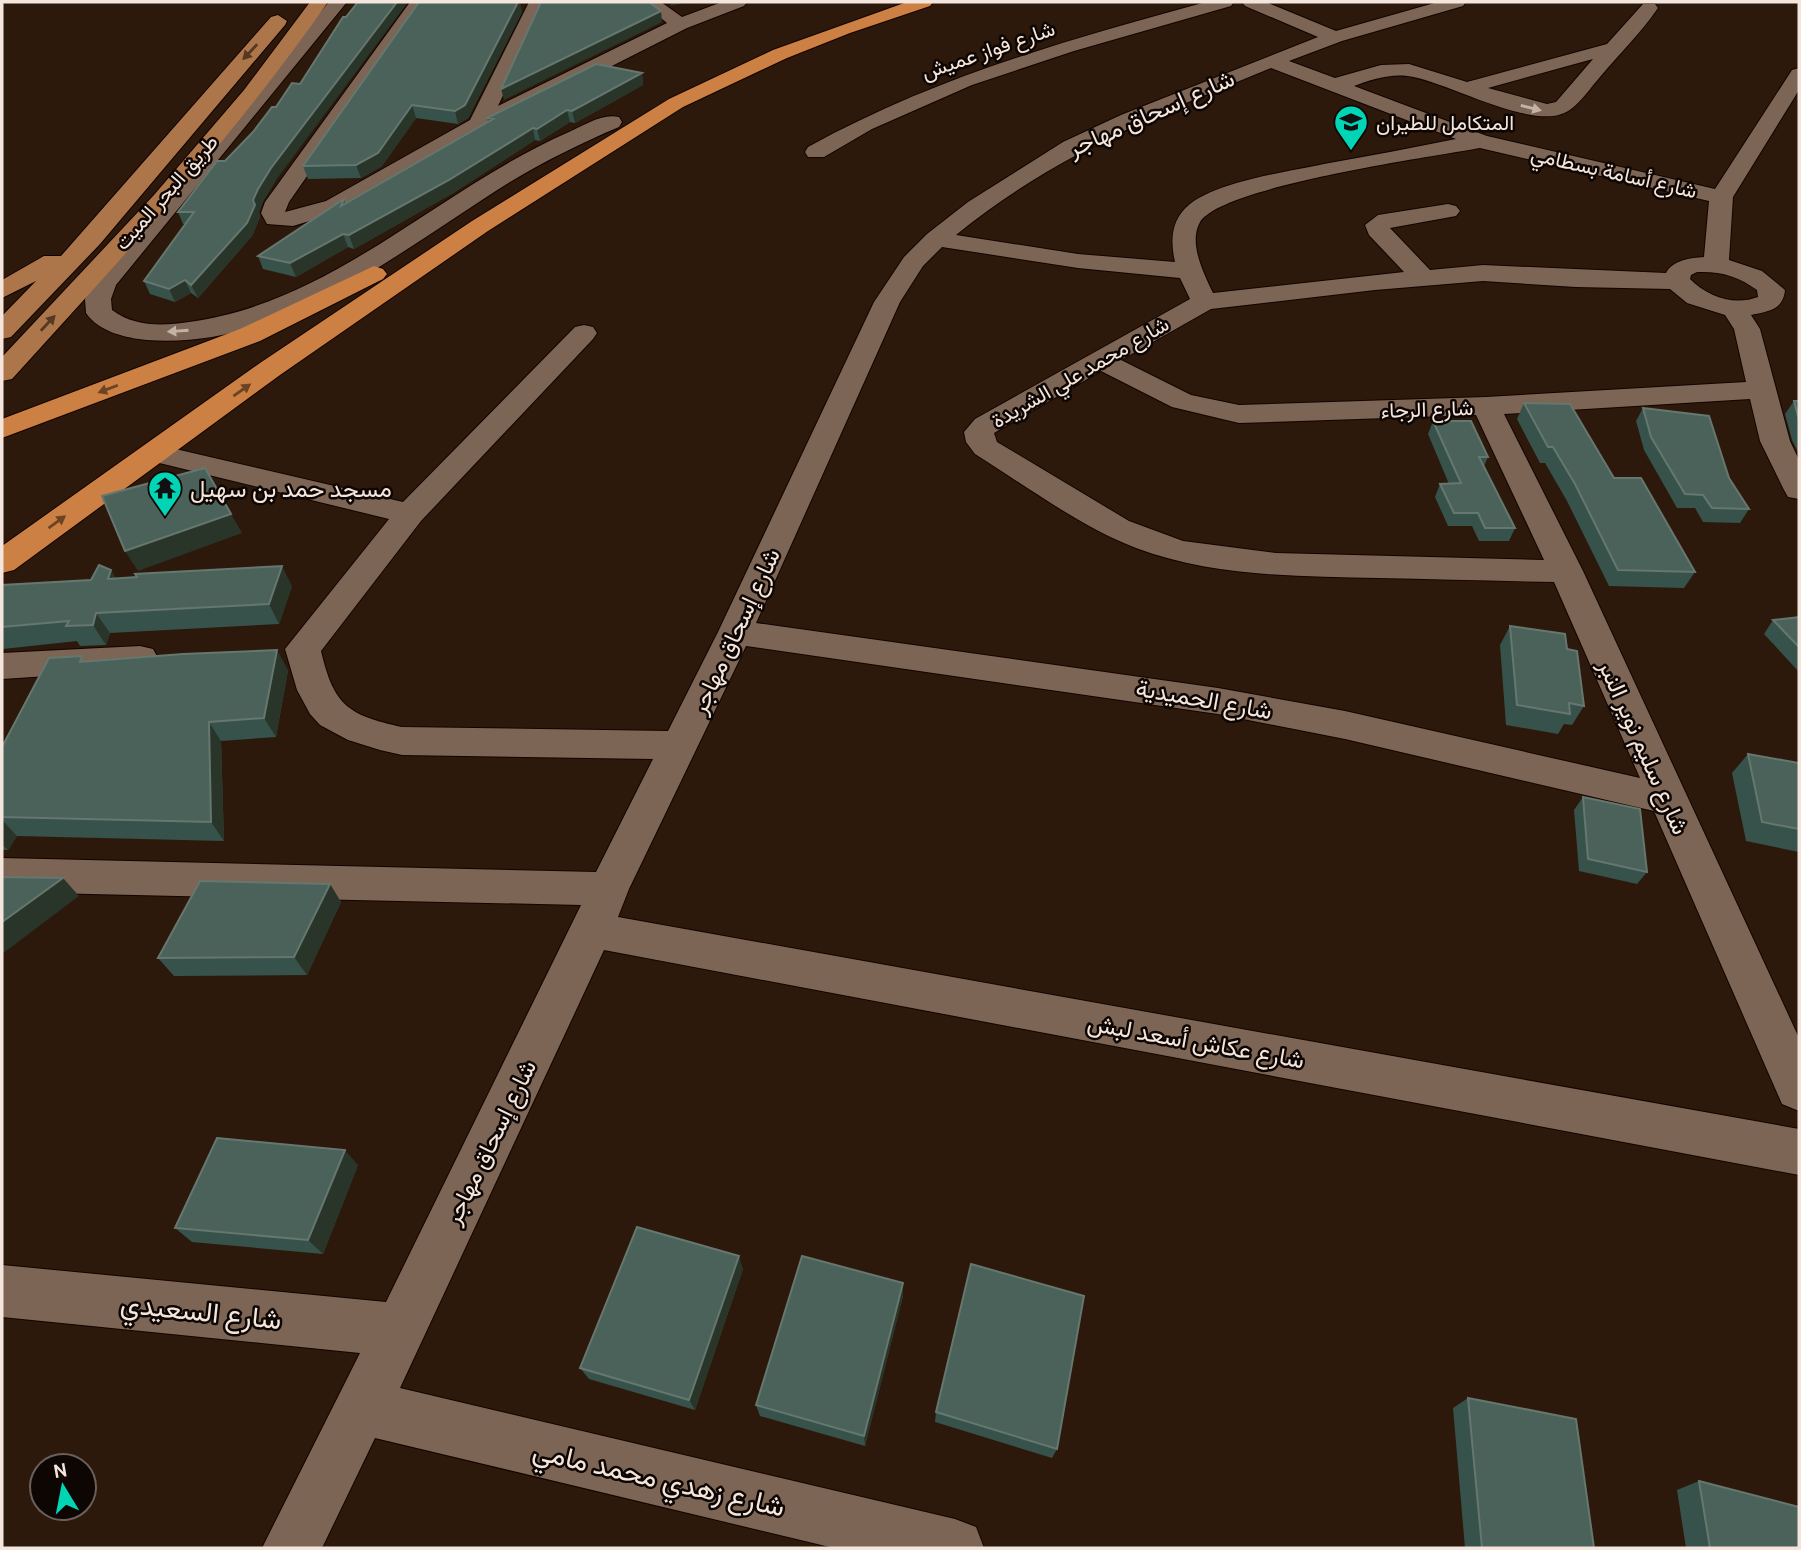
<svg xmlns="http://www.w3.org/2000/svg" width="1801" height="1550" viewBox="0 0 1801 1550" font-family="Cabin,Vazirmatn,sans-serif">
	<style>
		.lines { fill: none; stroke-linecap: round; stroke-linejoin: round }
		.minor-casing { stroke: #130400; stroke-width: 2 }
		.major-casing { stroke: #130400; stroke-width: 2 }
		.highway-casing { stroke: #130400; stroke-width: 2 }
		.minor { fill: #7c6555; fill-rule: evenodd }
		.major { fill: #ad754a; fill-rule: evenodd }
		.highway { fill: #cd8043; fill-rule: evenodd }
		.wall { fill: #36524a }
		.shaded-wall { fill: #2a352a }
		.building { fill: #4b625a; stroke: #65776e; stroke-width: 2 }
		.oneway { fill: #563823 }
		.oneway2 { fill: #c4b2a7 }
		.oneway3 { fill: #6e4323 }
		.labels { text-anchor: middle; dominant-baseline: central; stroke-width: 5; stroke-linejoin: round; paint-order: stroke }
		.far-street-label { font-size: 21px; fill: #f4e6dd; stroke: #0e0603 }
		.far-poi-label { font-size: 21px; fill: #f4e6dd; stroke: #0e0603; text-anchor: start }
		.street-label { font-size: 24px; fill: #f4e6dd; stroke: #0e0603 }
		.poi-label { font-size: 24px; fill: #f4e6dd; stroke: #0e0603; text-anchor: start }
		.near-street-label { font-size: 28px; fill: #f4e6dd; stroke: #0e0603 }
	</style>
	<rect width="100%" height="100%" fill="#2c190b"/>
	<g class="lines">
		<!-- minor casing -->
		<g class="minor-casing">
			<path id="minor" d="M329 2H347L116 285 111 299 112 310C135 327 162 326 189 322 335 302 438 189 569 132 583 126 602 113 619 117L622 122 619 127C581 143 545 161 510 182 404 248 281 351 147 340 126 338 99 332 86 313L85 299 95 278Z
				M410 2H428L289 202 285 212 326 201 470 120 529 2H547L498 106 667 23 641 2H661L682 17 722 2H747L744 6 687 28 487 129 342 211 293 226 267 224 261 213 265 202Z
				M1206 2H1234L1231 6 1074 51 972 85 872 129 824 157H808L805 152 808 147C937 76 1065 41 1206 2Z
				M1242 2H1266L1336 31 1438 2H1466L1463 6 1342 41 1289 61 1335 78 1381 65 1409 64 1467 82 1607 44 1643 4H1655L1658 8C1640 34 1620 53 1600 77 1591 87 1582 101 1571 109 1538 136 1446 80 1407 76 1388 74 1371 80 1354 86L1487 136 1715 189 1792 70 1799 68V90L1733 197 1729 260 1762 271 1785 290C1783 310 1769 311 1751 315L1760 329 1790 441 1799 460V499L1788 497 1784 490 1760 441 1750 399 1504 414 1583 571 1799 1038V1111L1782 1104 1654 811 1345 739 1218 714 746 646 629 889 618 917 1799 1129V1175L604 950 400 1388 955 1519 976 1527 984 1548H834L375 1438 322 1548H262L360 1353 2 1317V1265L386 1302 581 905 2 892V858L596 872 653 759 402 755 380 750 348 740 320 725 310 714 297 690 285 649 389 519 143 459 139 453 143 447 154 444 403 502 575 327 584 325 593 327 597 333 593 339 421 521 321 651C334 706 348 715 402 727L668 731 718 632 874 302 904 257 927 234 968 202 1063 142 1121 115 1318 37 1245 6ZM1593 59 1556 102 1547 104 1488 88ZM1271 68 1456 139C1412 148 1368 156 1324 164 1286 172 1220 181 1190 204 1171 219 1170 240 1175 262L1078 254 956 235C1054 155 1156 115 1271 68ZM1480 148 1709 201 1704 257C1690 258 1673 260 1666 273L1483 265 1430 270 1390 228 1456 216 1460 211 1456 206 1448 204 1378 215 1365 225 1369 235 1404 272 1213 293C1204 274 1188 243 1200 222 1222 186 1431 157 1480 148ZM942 247 1078 268 1180 278 1190 299 975 419 964 432 966 442 975 454C1026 486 1081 527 1136 548 1213 577 1297 576 1378 578 1437 579 1496 581 1554 582L1640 778 1345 711 1218 688 756 623 900 302 923 266ZM1697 272C1720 271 1738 276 1757 290L1758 297C1734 306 1708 297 1690 279L1691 275ZM1483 281 1576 287 1670 289 1687 303 1725 315 1734 329 1746 382 1486 397 1239 405 1191 395 1121 360 1211 309 1375 290ZM1101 371 1172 407 1239 423 1476 415 1544 560 1276 553 1183 541 1129 521 997 442 994 433Z
				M140 646 153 649 158 658 153 667 140 670 2 679V653Z"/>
		</g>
		<!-- major casing -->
		<g class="major-casing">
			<path id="major" d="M310 2H328C234 137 123 257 12 379L2 381V357L154 195 244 90Z
				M278 15 287 21 285 25 100 244 11 337 2 339V316L36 281 2 298V280L44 256H61L271 17Z"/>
		</g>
		<!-- highway casing -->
		<g class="highway-casing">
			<path id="highway" d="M907 2H933L930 6 850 33 787 58 683 107 488 231 280 375 14 570 2 573V546L260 363 472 221 669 99 773 50Z
				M374 266 383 269 387 274 383 279 260 341 2 438V419L240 329Z"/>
		</g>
		<!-- minor -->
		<use href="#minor" class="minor"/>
		<!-- major -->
		<use href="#major" class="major"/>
		<!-- highway -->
		<use href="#highway" class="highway"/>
	</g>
	<!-- wall -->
	<path class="wall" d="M522 12 468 118 458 124 416 118 382 166 361 178 308 179 303 166Z
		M642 73 643 85 575 123 570 122 540 141 535 140 453 193 354 249 348 247 296 277 263 269 258 256 344 199 345 203 488 122 487 118Z
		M276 180 263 201 259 212 260 217 252 236 198 298 191 293 175 302 150 294 144 281 185 224H183L178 212Z
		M1794 401H1799V454L1792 440 1785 414Z
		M1524 403 1614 478 1695 572 1684 588 1609 586 1567 501 1545 463H1540L1517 419Z
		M1643 408 1729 478 1749 509 1740 523 1703 522 1695 508H1677L1644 450 1636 421Z
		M1433 421 1488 457 1484 466 1515 528 1509 541H1479L1472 526H1448L1435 497 1440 484H1449L1428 434Z
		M116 578 292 586 279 624 110 633 106 645 80 646 77 641 3 649 2 650V585Z
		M1799 617V672L1764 634 1773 620Z
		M1510 626 1567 649 1584 706 1572 725 1564 724 1558 734 1506 725 1500 645Z
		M86 661 288 670 276 737 221 741 224 841 17 836 8 850H2V747Z
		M1748 754 1799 763V852L1746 841 1732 773Z
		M1583 797 1647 872 1637 884 1579 871 1574 810Z
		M330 884 341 902 307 975 174 976 158 958Z
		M358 1165 323 1254 192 1242 175 1228Z
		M743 1269 695 1410 589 1379 580 1368Z
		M903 1283V1296L865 1446 760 1416 756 1405Z
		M1468 1398 1594 1548H1465L1453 1408Z
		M936 1412 1057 1449 1052 1458 935 1422Z
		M1699 1481 1799 1548H1686L1677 1490Z"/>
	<!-- shaded-wall -->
	<path class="shaded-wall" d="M397 2H408L276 180 263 201 259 212 260 217 252 236 198 298 191 285 253 200 258 189 271 168Z
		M518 2H520L522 12 468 118 458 124 455 111Z
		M670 2H688L671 6Z
		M661 11 662 22 504 100 501 89Z
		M642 73 643 85 575 123 572 111Z
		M412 105 416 118 382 166 361 178 356 165Z
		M567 110 570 122 540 141 537 129Z
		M533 128 535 140 453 193 354 249 349 235Z
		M343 234 348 247 296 277 290 263Z
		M185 280 191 293 175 302 169 289Z
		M231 514 242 533 138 571 125 551Z
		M282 566 292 586 279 624 269 604Z
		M111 570 123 590 108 579Z
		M96 613 110 633 106 645 93 625Z
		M277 650 288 670 276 737 264 718Z
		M209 722 221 741 224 841 211 822Z
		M2 820 17 836 8 850 2 844Z
		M63 878 79 896 2 954V922Z
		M330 884 341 902 307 975 294 957Z
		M345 1150 358 1165 323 1254 308 1240Z
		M739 1256 743 1269 695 1410 689 1400Z
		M903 1283V1296L865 1446 864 1436Z"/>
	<!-- building -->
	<path class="building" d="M358 2H397L271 168 258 189 253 200 255 205 247 223 191 285 185 280 169 289 144 281 194 212H178L217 161H225L253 132 272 107H276L292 83 300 84 343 17H346Z
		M419 2H518L465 105 455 111 412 105 378 153 356 165 303 166Z
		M541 2H649L661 11 501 89Z
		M596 64 642 73 572 111 567 110 537 129 533 128 449 180 349 235 343 234 290 263 258 256 344 199 341 206 493 119 487 118Z
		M1794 401H1799V420Z
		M1524 403 1570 404 1614 478H1641L1695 572 1618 570 1575 484 1553 447H1548Z
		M1643 408 1709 416 1729 478 1749 509 1712 508 1703 495 1685 494 1651 437Z
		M1433 421H1471L1488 457H1479L1515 528H1485L1478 513H1454L1440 484 1461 483Z
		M205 468 231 514 125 551 102 496Z
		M99 565 111 570 108 579 137 577 135 574 282 566 269 604 96 613 93 625 66 626 69 621 2 627V585L91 580Z
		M1799 617V647L1773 620Z
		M1510 626 1565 634 1567 649 1577 651 1584 706 1569 703 1570 714 1517 705Z
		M277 650 264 718 209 722 211 822 2 817V747L49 658 82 656 80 662 183 654Z
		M1748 754 1799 763V829L1762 822Z
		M1583 797 1640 809 1647 872 1588 859Z
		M2 877 63 878 2 922Z
		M200 881 330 884 294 957 158 958Z
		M217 1138 345 1150 308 1240 175 1228Z
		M637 1227 739 1256 689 1400 580 1368Z
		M802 1256 903 1283 864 1436 756 1405Z
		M971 1264 1084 1296 1057 1449 936 1412Z
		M1468 1398 1576 1419 1594 1548H1482Z
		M1699 1481 1799 1507V1548H1710Z"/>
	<!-- one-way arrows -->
	<defs><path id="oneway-solid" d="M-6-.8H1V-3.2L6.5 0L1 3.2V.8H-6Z" transform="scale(1.75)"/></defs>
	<g class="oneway">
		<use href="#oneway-solid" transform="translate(250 52) rotate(133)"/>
		<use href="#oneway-solid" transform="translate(48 323) rotate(-47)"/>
	</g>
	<g class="oneway2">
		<use href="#oneway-solid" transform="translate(1531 108) rotate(14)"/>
		<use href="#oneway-solid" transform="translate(178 331) rotate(176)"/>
	</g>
	<g class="oneway3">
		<use href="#oneway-solid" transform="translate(108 389) rotate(159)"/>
		<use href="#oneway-solid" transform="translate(242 390) rotate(-35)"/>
		<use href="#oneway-solid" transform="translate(57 522) rotate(-36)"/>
	</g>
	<!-- icons -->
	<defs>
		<g id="university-pin" transform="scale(1.75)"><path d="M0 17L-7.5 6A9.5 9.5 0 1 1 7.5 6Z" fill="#02d5b6" stroke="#0e0603"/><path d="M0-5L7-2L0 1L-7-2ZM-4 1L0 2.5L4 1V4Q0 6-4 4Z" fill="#111"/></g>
		<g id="temple-pin" transform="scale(1.75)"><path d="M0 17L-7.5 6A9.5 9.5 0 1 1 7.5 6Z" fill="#02d5b6" stroke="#0e0603"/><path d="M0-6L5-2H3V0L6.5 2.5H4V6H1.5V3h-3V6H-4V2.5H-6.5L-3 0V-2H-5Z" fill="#111"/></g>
	</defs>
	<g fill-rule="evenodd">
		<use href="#university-pin" x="1351" y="122"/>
		<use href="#temple-pin" x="165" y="488"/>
	</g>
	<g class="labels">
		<!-- far-street labels -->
		<g class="far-street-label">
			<text transform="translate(988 50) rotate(-19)">شارع فواز عميش</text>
			<text transform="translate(1614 172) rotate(13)">شارع أسامة بسطامي</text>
			<text transform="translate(166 192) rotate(-49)">طريق البحر الميت</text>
			<text transform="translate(1080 372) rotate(-30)">شارع محمد علي الشريدة</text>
			<text transform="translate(1427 409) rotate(-2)">شارع الرجاء</text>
		</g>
		<!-- far-poi labels -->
		<g class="far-poi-label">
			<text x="1376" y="122">المتكامل للطيران</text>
		</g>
		<!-- street labels -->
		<g class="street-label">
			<text transform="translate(1151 113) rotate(-24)">شارع إسحاق مهاجر</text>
			<text transform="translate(735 631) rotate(-65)">شارع إسحاق مهاجر</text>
			<text transform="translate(1204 699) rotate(10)">شارع الحميدية</text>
			<text transform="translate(1644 747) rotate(66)">شارع سليم نوير النبر</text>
			<text transform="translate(1196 1041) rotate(10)">شارع عكاش أسعد لبش</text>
			<text transform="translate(490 1142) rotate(-64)">شارع إسحاق مهاجر</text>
		</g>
		<!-- poi labels -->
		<g class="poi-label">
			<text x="190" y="488">مسجد حمد بن سهيل</text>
		</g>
		<!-- near-street labels -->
		<g class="near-street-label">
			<text transform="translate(201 1311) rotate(6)">شارع السعيدي</text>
			<text transform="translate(659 1478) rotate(13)">شارع زهدي محمد مامي</text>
		</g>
	</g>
	<!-- border -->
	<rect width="1801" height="1550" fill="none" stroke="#f4e6dd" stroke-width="7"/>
	<!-- north arrow -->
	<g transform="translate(63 1487) rotate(350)"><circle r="33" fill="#0e0603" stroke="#6a605a" stroke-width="2"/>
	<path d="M0-5L12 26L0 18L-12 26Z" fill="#02d5b6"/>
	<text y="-10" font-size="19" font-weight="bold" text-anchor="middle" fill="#f4e6dd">N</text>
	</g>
</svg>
